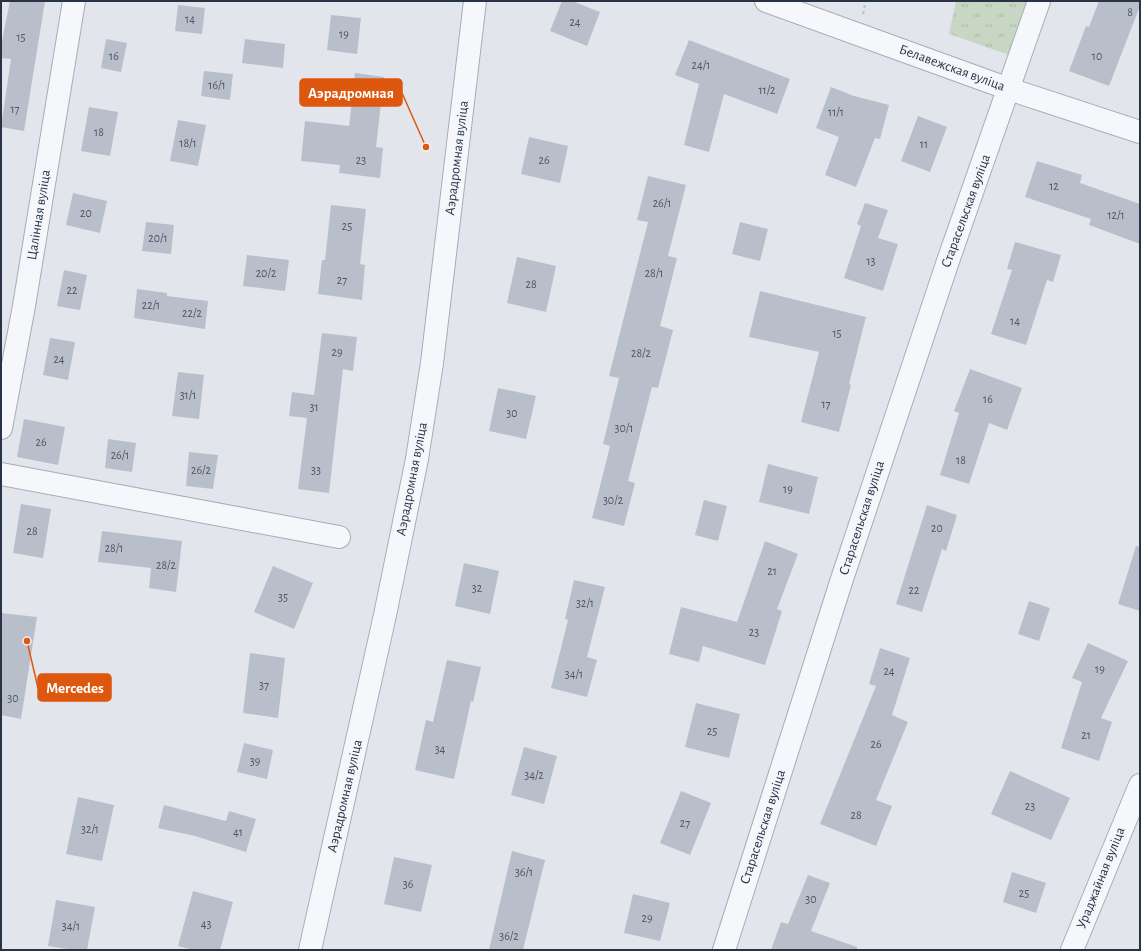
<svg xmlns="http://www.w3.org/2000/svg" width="1141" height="951" viewBox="0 0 1141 951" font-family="'Alegreya Sans',sans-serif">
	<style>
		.grass { fill: url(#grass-tufts) }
		.building { fill: #b9bfca }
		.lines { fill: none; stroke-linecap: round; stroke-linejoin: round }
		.minor-casing { stroke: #a6adb7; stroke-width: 24 }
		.path { stroke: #c0c4cb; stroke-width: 2.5; stroke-dasharray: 3 3; stroke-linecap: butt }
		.minor { stroke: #f6f7fa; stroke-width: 22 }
		.labels { text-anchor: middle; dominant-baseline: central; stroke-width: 3; stroke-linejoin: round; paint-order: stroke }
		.number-label { font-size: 12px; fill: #4c5667 }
		.street-label { font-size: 14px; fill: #283346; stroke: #f2f5f9 }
		.leader { fill: none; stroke: #de570f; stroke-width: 1.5 }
		.callout-dot { fill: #de570f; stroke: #f2f5f9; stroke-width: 1.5 }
		.callout { fill: #de570f; stroke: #de570f; stroke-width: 1.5 }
		.callout-label { font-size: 15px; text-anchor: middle; font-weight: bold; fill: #fff }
	</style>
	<defs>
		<pattern id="grass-tufts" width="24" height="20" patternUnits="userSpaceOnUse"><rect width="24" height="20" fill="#c8d7c3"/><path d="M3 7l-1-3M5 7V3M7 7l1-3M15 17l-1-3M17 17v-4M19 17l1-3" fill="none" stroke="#acb9a9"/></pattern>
	</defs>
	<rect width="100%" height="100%" fill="#e2e6ec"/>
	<!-- grass -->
	<path class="grass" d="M956 1H1029L1009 55 949 34Z"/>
	<!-- building -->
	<path class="building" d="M10 1H45L24 131 1 127 11 59 1 58V46Z
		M562 1H572L600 12 587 46 550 31Z
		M1099 1H1140V6L1109 86 1069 71 1086 26 1089 27Z
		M178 5 205 8 202 34 175 31Z
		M331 15 361 18 357 54 327 50Z
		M106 39 127 43 121 72 101 68Z
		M245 39 285 44 283 68 242 63Z
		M689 40 790 79 777 114 724 94 709 152 684 145 699 84 675 75Z
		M204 71 233 74 230 100 201 96Z
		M355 73 384 77 376 147 383 148 380 178 339 173 340 165 301 161 305 121 349 126Z
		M831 87 854 96 889 105 880 139 875 138 856 187 825 175 839 137 816 128Z
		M89 107 118 112 110 156 81 151Z
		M918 116 947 127 930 172 901 161Z
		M178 120 206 125 198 166 170 161Z
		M529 137 568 146 560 183 521 174Z
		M1037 161 1082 175 1080 183 1140 204V244L1089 225 1091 219 1025 197Z
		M648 176 686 185 668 256 677 258 660 326 673 330 658 388 652 387 628 481 635 483 624 526 592 518 610 446 603 444 619 378 609 376 648 222 637 220Z
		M73 193 107 201 100 233 66 225Z
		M865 203 888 210 878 238 898 244 883 291 844 278 861 226 857 224Z
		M331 205 366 209 360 264 365 265 362 300 318 294 322 260H325Z
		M146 222 174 225 171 254 142 251Z
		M740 222 768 229 760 261 732 254Z
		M1015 242 1061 255 1053 282 1047 280 1026 345 991 334 1012 270 1007 269Z
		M247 255 289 260 285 291 243 286Z
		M517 257 556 266 546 312 507 303Z
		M64 270 87 275 80 310 57 306Z
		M137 289 167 293V296L208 301 205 329 134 318Z
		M760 291 866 317 849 384 851 385 839 432 801 422 819 352 749 337Z
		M322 333 357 337 353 371 343 369 329 493 298 489 307 418 289 416 292 392 314 395Z
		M50 338 75 342 68 380 43 375Z
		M970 369 1022 388 1007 430 989 423 969 484 940 475 959 413 954 411Z
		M178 372 204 375 199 419 172 416Z
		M498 388 536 396 526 439 489 431Z
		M24 419 65 427 58 465 17 457Z
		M108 439 136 443 132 472 105 468Z
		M189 452 218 455 213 489 186 486Z
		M768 464 818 477 809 514 759 502Z
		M704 500 727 506 718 541 695 535Z
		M21 504 51 509 43 558 13 553Z
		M927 505 957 515 946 551 942 549 922 612 896 604Z
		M102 531 182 541 176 592 149 588 151 568 98 562Z
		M765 541 798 554 777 609 782 611 765 665 703 646 699 662 669 654 681 607 737 622Z
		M1136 546 1140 547V611L1118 604Z
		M464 563 499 571 490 614 455 606Z
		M273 566 313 583 294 629 254 612Z
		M574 580 605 587 587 657 597 660 587 697 551 688 568 620 565 619Z
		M1029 601 1050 608 1039 641 1018 634Z
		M1 613 37 617 21 719 1 715Z
		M1088 643 1128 661 1101 718 1112 722 1099 761 1061 748 1082 682 1072 678Z
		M880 648 910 658 892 715 908 722 876 800 892 806 876 846 820 824 876 686 869 684Z
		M250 653 285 658 278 718 243 713Z
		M447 660 481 667 473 702 471 701 454 779 415 770 426 720 433 722Z
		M696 703 740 714 729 758 685 747Z
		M244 743 273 750 267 779 237 772Z
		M524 747 557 756 544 804 511 795Z
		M1010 771 1070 798 1051 840 991 814Z
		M681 791 711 803 690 855 660 843Z
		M78 797 114 805 102 861 66 854Z
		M164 805 226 821 229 811 256 819 246 852 195 836 158 828Z
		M512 851 545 860 523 950H489Z
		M394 857 432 865 421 912 384 904Z
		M1012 872 1046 883 1036 913 1003 902Z
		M808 875 830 883 811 931 857 947V950H771L781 922 788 924Z
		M193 891 233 902 220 950H194L178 946Z
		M633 894 670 903 660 941 624 933Z
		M56 900 95 907 87 950H74L48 946Z"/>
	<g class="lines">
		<!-- minor casing -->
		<g class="minor-casing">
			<path id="minor" d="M766 1 1009 89 1140 132
				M1 428 24 306 74 1
				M1 474 339 537
				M310 950 385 615 417 459 432 363 475 1
				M724 950 841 582 948 261 1039 1
				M1072 950 1140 785"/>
		</g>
		<!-- path -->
		<path class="path" d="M863 14 866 1"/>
		<!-- minor -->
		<use href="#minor" class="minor"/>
	</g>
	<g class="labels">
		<!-- number labels -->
		<g class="number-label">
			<text x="1130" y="12">8</text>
			<text x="190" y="19">14</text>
			<text x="575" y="22">24</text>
			<text x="344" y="34">19</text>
			<text x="21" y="37">15</text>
			<text x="114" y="56">16</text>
			<text x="1097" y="56">10</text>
			<text x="701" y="65">24/1</text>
			<text x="217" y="85">16/1</text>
			<text x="767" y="90">11/2</text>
			<text x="15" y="109">17</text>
			<text x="836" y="112">11/1</text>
			<text x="99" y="132">18</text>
			<text x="188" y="143">18/1</text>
			<text x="924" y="144">11</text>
			<text x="361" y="160">23</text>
			<text x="544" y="160">26</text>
			<text x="1054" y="186">12</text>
			<text x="662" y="203">26/1</text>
			<text x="86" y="213">20</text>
			<text x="1116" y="215">12/1</text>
			<text x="347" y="226">25</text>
			<text x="158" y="238">20/1</text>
			<text x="871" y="261">13</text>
			<text x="266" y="273">20/2</text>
			<text x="654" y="273">28/1</text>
			<text x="342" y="280">27</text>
			<text x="531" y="284">28</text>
			<text x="72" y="290">22</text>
			<text x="151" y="305">22/1</text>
			<text x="192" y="313">22/2</text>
			<text x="1015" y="321">14</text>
			<text x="837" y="333">15</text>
			<text x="337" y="352">29</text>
			<text x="641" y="353">28/2</text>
			<text x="59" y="359">24</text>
			<text x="188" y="395">31/1</text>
			<text x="988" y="399">16</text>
			<text x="826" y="404">17</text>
			<text x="314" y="407">31</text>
			<text x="512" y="413">30</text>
			<text x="624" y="428">30/1</text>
			<text x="41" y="442">26</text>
			<text x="120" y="455">26/1</text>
			<text x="961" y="460">18</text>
			<text x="201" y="470">26/2</text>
			<text x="316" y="470">33</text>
			<text x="788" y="489">19</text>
			<text x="613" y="500">30/2</text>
			<text x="937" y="528">20</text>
			<text x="32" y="531">28</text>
			<text x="114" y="548">28/1</text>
			<text x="166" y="565">28/2</text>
			<text x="772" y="571">21</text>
			<text x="477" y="588">32</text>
			<text x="914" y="590">22</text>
			<text x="283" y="597">35</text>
			<text x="585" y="603">32/1</text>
			<text x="754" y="632">23</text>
			<text x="1100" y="669">19</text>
			<text x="889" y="671">24</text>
			<text x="574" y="674">34/1</text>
			<text x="264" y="685">37</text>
			<text x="13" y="698">30</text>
			<text x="712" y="731">25</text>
			<text x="1086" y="735">21</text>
			<text x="876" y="744">26</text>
			<text x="440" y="749">34</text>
			<text x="255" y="761">39</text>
			<text x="534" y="775">34/2</text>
			<text x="1030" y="806">23</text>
			<text x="856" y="815">28</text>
			<text x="685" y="823">27</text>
			<text x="90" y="829">32/1</text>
			<text x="238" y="832">41</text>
			<text x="524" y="872">36/1</text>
			<text x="408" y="884">36</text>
			<text x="1024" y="893">25</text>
			<text x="811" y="899">30</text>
			<text x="647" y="918">29</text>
			<text x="206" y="924">43</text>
			<text x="71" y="926">34/1</text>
			<text x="509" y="936">36/2</text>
		</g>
		<!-- street labels -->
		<g class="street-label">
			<text transform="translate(952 68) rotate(20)">Белавежская вуліца</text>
			<text transform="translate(457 158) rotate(-83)">Аэрадромная вуліца</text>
			<text transform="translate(966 211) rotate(-70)">Старасельская вуліца</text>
			<text transform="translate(39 215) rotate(-81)">Цалінная вуліца</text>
			<text transform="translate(412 479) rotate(-79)">Аэрадромная вуліца</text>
			<text transform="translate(862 518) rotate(-72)">Старасельская вуліца</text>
			<text transform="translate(345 796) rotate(-77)">Аэрадромная вуліца</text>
			<text transform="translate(763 827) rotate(-72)">Старасельская вуліца</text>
			<text transform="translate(1101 878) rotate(-68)">Ураджайная вуліца</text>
		</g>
	</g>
	<!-- callouts -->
	<path class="leader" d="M426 147L402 93M27 641L38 688"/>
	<g class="callout-dot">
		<circle cx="426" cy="147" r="4"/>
		<circle cx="27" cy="641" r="4"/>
	</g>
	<g class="callout">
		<rect x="300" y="79" width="102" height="27" rx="4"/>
		<rect x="38" y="674" width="73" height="27" rx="4"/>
	</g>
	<g class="callout-label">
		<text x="351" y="98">Аэрадромная</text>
		<text x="75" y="693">Mercedes</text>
	</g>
	<!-- border -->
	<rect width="1141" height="951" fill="none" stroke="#283346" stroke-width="4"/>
</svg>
